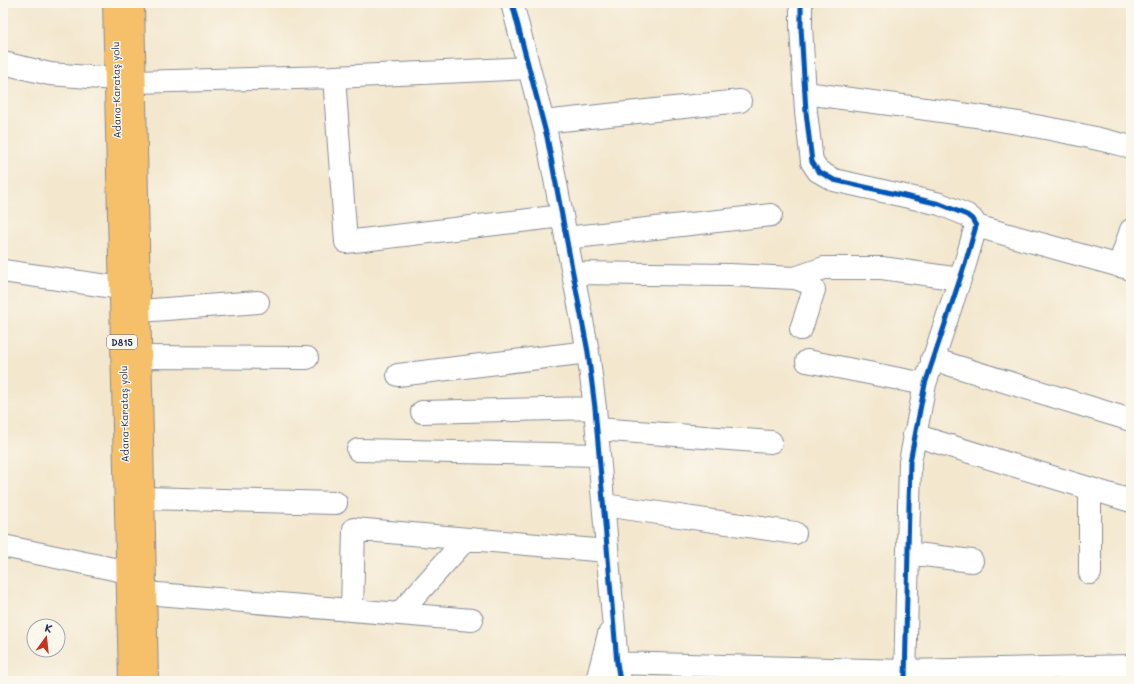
<svg xmlns="http://www.w3.org/2000/svg" width="1134" height="684" viewBox="0 0 1134 684" font-family="Mali,sans-serif">
	<style>
		.lines { fill: none; stroke-linecap: round; stroke-linejoin: round }
		.street-casing { stroke: #878b96; stroke-width: 24 }
		.primary-casing { stroke: #878b96; stroke-width: 24 }
		.street { stroke: #fff; stroke-width: 22 }
		.primary { stroke: #f6c06b; stroke-width: 22 }
		.cycleway-casing { stroke: #fbf7ec; stroke-width: 8 }
		.cycleway { stroke: #0057b8; stroke-width: 5 }
		.labels { text-anchor: middle; dominant-baseline: central; stroke-width: 3; stroke-linejoin: round; paint-order: stroke }
		.shield { fill: #fbf7ec; stroke: #5e6b89; stroke-width: 1 }
		.shield-label { font-size: 9px; font-weight: bold; fill: #1b2f5e }
		.street-label { font-size: 10px; fill: #1b2f5e; stroke: #fbf7ec }
	</style>
	<rect width="100%" height="100%" fill="#fbf7ec"/>
	<filter id="ink" filterUnits="userSpaceOnUse"><feTurbulence type="fractalNoise" baseFrequency=".025" numOctaves="2"/><feDisplacementMap in="SourceGraphic" scale="8" xChannelSelector="R" yChannelSelector="G"/><feConvolveMatrix kernelMatrix="1 2 1 2 8 2 1 2 1" color-interpolation-filters="sRGB"/></filter>
	<filter id="wash" filterUnits="userSpaceOnUse"><feTurbulence type="fractalNoise" baseFrequency=".012" numOctaves="4" result="noise"/><feDisplacementMap in="SourceGraphic" scale="16" xChannelSelector="R" yChannelSelector="G"/><feGaussianBlur stdDeviation="0.9" result="paint"/><feColorMatrix in="noise" values="0 0 0 0 0 0 0 0 0 0 0 0 0 0 0 0 0 1.4 0 .05"/><feComposite in="paint" operator="in"/></filter>
	<g filter="url(#wash)">
		<rect width="100%" height="100%" fill="#f3e7ce"/>
	</g>
	<g filter="url(#ink)">
		<g class="lines">
			<!-- street casing -->
			<g class="street-casing">
				<path id="street" d="M512 3 547 137 588 352 595 408 617 663 620 681
					M801 3V27L806 112 812 162 818 171 834 180 940 204 967 215 972 219 976 226 965 264 925 384 910 462 905 681
					M3 63 50 74 115 79
					M334 77 346 242 562 216
					M134 82 334 77 529 68
					M805 93C914 108 1025 119 1131 147
					M543 122 740 101
					M976 226 1131 269
					M566 238 771 215
					M1119 266 1131 230
					M3 271 121 288
					M573 273 729 275 795 278 809 283 814 290 801 329
					M795 278 824 268H882L960 279
					M140 311 258 302
					M140 357 307 358
					M932 359 1131 420
					M807 361 925 384
					M398 375 588 352
					M422 412 595 408
					M597 429 771 442
					M914 435 1131 501
					M358 450 599 455
					M1090 489V573
					M143 498 336 503
					M604 505 795 533
					M3 546 128 572
					M908 553 972 561
					M145 593 472 620
					M352 610 354 529 607 551
					M399 614 466 539
					M617 663 905 671 1131 666
					M597 681 609 634"/>
			</g>
			<!-- primary casing -->
			<g class="primary-casing">
				<path id="primary" d="M114 3 130 681
					M133 3 147 681"/>
			</g>
			<!-- street -->
			<use href="#street" class="street"/>
			<!-- primary -->
			<use href="#primary" class="primary"/>
			<!-- cycleway casing -->
			<g class="cycleway-casing">
				<path id="cycleway" d="M512 3 547 137 588 352 595 408 617 663 620 681
					M801 3V27L806 112 812 162 818 171 834 180 940 204 967 215 972 219 976 226 965 264 925 384 910 462 905 681"/>
			</g>
			<!-- cycleway -->
			<use href="#cycleway" class="cycleway"/>
		</g>
	</g>
	<g class="labels">
		<!-- shield labels -->
		<rect class="shield" x="107" y="335" width="30" height="14" rx="3"/>
		<g class="shield-label">
			<text x="122" y="342">D815</text>
		</g>
		<!-- street labels -->
		<g class="street-label">
			<text transform="translate(116 90) rotate(-91)">Adana-Karataş yolu</text>
			<text transform="translate(124 414) rotate(-91)">Adana-Karataş yolu</text>
		</g>
	</g>
	<!-- margin -->
	<rect width="1134" height="684" fill="none" stroke="#fbf7ec" stroke-width="16"/>
	<!-- north arrow -->
	<g transform="translate(46 638) rotate(15)"><circle r="19" fill="#fbf7ec" stroke="#a1a7b3"/>
	<path d="M0-3L7 15L0 10L-7 15Z" fill="#c8321e"/>
	<text y="-6" font-size="11" font-weight="bold" text-anchor="middle" fill="#1b2f5e">K</text>
	</g>
</svg>
